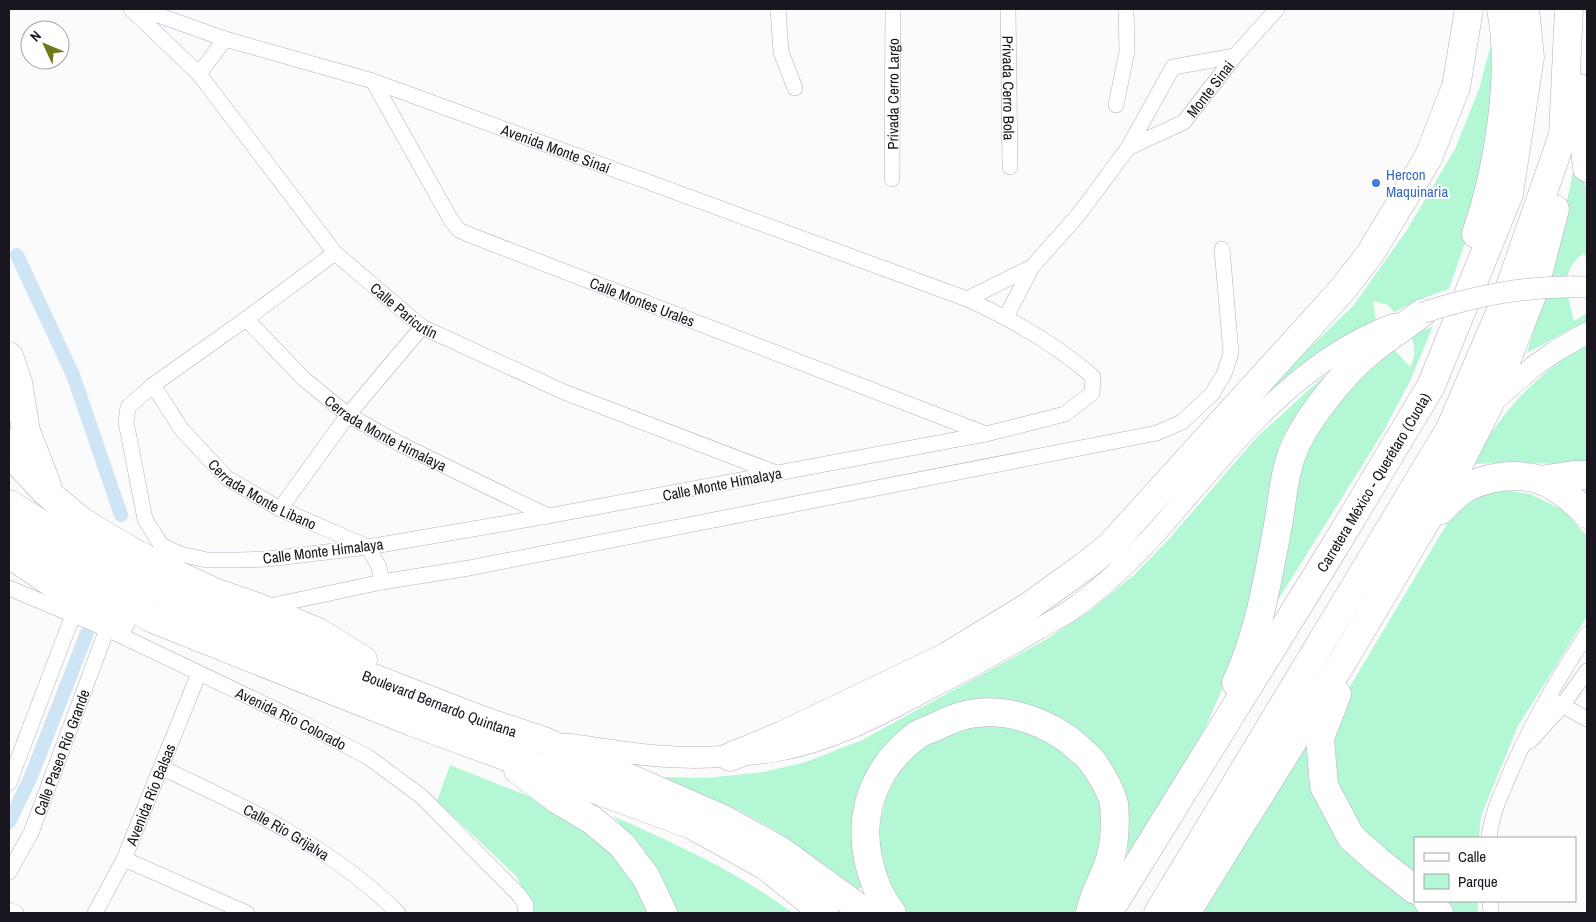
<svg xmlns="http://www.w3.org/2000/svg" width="1596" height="922" viewBox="0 0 1596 922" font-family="'Archivo Narrow',sans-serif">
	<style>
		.green { fill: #b3f7d4 }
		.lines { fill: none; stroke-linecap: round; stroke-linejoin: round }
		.canal { stroke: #cee5f6; stroke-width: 14 }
		.street-casing { stroke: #b6adc7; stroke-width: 16 }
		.secondary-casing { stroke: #b6adc7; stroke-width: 22 }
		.highway-casing { stroke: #b6adc7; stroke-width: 29 }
		.street { stroke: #fff; stroke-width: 15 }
		.secondary { stroke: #fff; stroke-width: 21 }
		.highway { stroke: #fff; stroke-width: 28 }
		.secondary-bridge-casing { stroke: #b6adc7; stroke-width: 22; stroke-linecap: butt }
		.secondary-bridge { stroke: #fff; stroke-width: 21 }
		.shop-dot { fill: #3f7fe0; stroke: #fff; stroke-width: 2 }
		.labels { text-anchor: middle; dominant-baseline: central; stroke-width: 4; stroke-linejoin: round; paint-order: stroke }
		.street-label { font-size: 15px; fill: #19161f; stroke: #fff }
		.shop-label { font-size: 15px; fill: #366cbe; stroke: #fff; text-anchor: start }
	</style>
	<rect width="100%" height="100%" fill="#fbfbfb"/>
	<!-- green -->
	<path class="green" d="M1494 33 1497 72 1479 202 1449 289 1421 299 1394 312 1388 305 1373 301 1376 321 1238 427 1297 360 1353 306 1407 230 1455 149 1479 89Z
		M1577 152 1587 192V261L1584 253C1558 271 1568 295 1574 321L1587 313V323L1571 329 1527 353 1555 259Z
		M1433 326 1410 381 1383 432 1263 624 1287 488 1329 408 1393 348 1410 367C1416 356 1415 349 1412 338L1422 331Z
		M1587 343V465C1548 464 1509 460 1470 465 1481 449 1491 432 1503 417 1525 387 1556 363 1587 343Z
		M1324 376 1330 381 1241 646 1199 742 1127 859 1128 834 1065 722 1033 706 1000 701 886 752 865 885 858 889 776 831 738 810 660 777 707 778 763 772 806 762 862 740 1047 639 1087 613 1134 575 1169 539 1257 437Z
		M1497 489 1530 494 1563 510 1587 536V616L1518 726 1481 816 1479 838H1415V872L1364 833 1334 780 1331 750 1343 698 1460 502Z
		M1002 723 1057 741 1094 783 1103 810 1100 872 1076 913H906L892 894 883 866 878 831 886 797 902 766 924 746 947 734 973 726Z
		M1313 728 1317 792 1430 913H1201Z
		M450 765 563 810 607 845 637 884 648 913H534L517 877 437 801Z
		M613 816C676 844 738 872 793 913H673L636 842Z
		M1443 901H1478V913H1451Z"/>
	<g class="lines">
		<!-- canal -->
		<path class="canal" d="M17 255 73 375 121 515
			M9 822 30 779 87 633"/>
		<!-- street casing -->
		<g class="street-casing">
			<g id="street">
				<path id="s1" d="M131 9 199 74 335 253 422 327 564 392 776 473"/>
				<path id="s2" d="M141 9 225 39 373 81 967 299C1011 319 1056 344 1093 377L1092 393 1065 414 986 434 548 516 368 547 268 559 237 560H207L180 554 161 545 145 519 126 422 128 407 153 385 246 319 335 253"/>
				<path d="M778 9 781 52 795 88"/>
				<path id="s3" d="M1008 9 1010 167"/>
				<path d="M199 74 225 39"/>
				<path id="s4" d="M373 81 451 220 459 230 470 235 986 434"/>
				<path d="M1116 105 1127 51 1126 9"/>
				<path id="s5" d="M1128 148 1184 122 1235 56 1277 9"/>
				<path id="s6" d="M892 179 893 9"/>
				<path d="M967 299 1032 267"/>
				<path d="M1006 317 1032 267 1079 214 1128 148 1173 67 1235 56"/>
				<path id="s7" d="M246 319 304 379 348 415 400 444 548 516"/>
				<path id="s8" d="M153 385 182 430 227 478 280 509 368 547 379 567 382 582"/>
				<path d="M280 509 348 415 422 327"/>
				<path id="s9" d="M9 588 107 629 289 716 368 757 421 796 519 895 526 905 525 913"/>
				<path d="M265 607 382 582 469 568 1157 433 1182 422 1212 394 1224 374 1231 353 1222 249"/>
				<path d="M1554 701 1587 719"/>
				<path d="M1530 741 1562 706 1587 671"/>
				<path id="s10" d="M162 768C246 807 332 847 398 913"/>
				<path d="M9 783 73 615"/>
				<path d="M1489 838C1491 818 1498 801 1506 783 1527 730 1556 681 1587 634"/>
				<path d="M124 859 247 913"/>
				<path id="s11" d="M9 872 31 833 107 629"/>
				<path d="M1490 901 1491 913"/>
				<path d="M9 910 16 913"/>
				<path id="s12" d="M95 913 124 859 199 673"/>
			</g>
		</g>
		<!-- secondary casing -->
		<g class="secondary-casing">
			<path id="secondary" d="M1489 405 1533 367 1557 350 1587 333
				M567 744C597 748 628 754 659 756 698 759 737 757 776 751 830 742 878 716 925 691 962 672 997 653 1033 632 1045 625 1059 618 1071 610 1101 589 1129 562 1154 535 1226 454 1289 364 1394 324"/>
		</g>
		<!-- highway casing -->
		<g class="highway-casing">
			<g id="highway">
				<path d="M1579 88 1587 168"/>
				<path d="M1476 234C1498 171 1514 75 1501 9"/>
				<path d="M9 356 18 382 26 431 47 485"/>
				<path d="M9 443 16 460 45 491 81 521 107 537 156 565 214 592 260 608 318 632 363 660"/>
				<path d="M1540 480 1573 475H1587"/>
				<path id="s13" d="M9 504 85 551 167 595 266 639 314 655 484 721 544 741 721 818 781 851 866 913"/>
				<path d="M1441 510C1448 503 1455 495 1464 489 1484 477 1517 472 1540 480 1558 487 1575 501 1587 514"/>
				<path d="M9 532 78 576 151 618 412 722 692 825 766 866 824 913"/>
				<path d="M9 554 61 589 121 622"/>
				<path d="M1236 683C1259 634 1268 578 1278 525 1283 498 1284 466 1298 440 1312 413 1345 371 1369 352 1386 338 1405 326 1422 313"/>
				<path d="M1337 694 1320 738 1324 786 1351 837 1378 861 1415 890"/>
				<path d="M730 757 781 736 946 657 1028 607 1085 566 1110 546 1343 289 1370 254 1428 158 1456 87 1469 9"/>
				<path d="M518 770 558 800 592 820 622 845 646 877 663 913"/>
				<path d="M1428 901 1439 913"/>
				<path d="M892 913C880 898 872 877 868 858 858 809 877 765 917 735 923 731 931 729 937 726 949 720 964 714 977 713 1011 709 1049 723 1075 745 1079 749 1085 753 1089 758 1097 766 1112 792 1114 804 1116 825 1115 848 1107 868 1101 883 1093 896 1090 913"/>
				<path id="s14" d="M1108 913 1335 546 1431 386 1509 194 1530 57 1525 9"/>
				<path d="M1158 913 1450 429 1505 301 1563 135 1569 9"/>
				<path d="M1186 913 1346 656 1454 474 1489 405 1533 293 1555 209"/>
			</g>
		</g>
		<!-- street -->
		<use href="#street" class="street"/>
		<!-- secondary -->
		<use href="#secondary" class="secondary"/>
		<!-- highway -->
		<use href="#highway" class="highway"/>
		<!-- secondary-bridge casing -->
		<g class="secondary-bridge-casing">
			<path id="secondary-bridge" d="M1422 313C1477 295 1529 285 1587 287"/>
		</g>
		<!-- secondary-bridge -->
		<use href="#secondary-bridge" class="secondary-bridge"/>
	</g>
	<!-- markers -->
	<circle class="shop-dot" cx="1376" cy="183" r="5"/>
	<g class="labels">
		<!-- street labels -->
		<g class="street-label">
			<text stroke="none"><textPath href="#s3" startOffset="79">Privada Cerro Bola</textPath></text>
			<text stroke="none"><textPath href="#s5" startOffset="104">Monte Sinai</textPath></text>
			<text stroke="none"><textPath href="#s6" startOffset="85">Privada Cerro Largo</textPath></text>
			<text stroke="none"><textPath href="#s2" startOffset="438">Avenida Monte Sinaí</textPath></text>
			<text stroke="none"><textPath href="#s4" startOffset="369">Calle Montes Urales</textPath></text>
			<text stroke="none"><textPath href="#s1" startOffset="409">Calle Paricutín</textPath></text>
			<text stroke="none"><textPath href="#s7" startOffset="182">Cerrada Monte Himalaya</textPath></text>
			<text stroke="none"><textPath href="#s14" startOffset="506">Carretera México - Querétaro (Cuota)</textPath></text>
			<text transform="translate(722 484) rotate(-11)">Calle Monte Himalaya</text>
			<text stroke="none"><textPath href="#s8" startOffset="158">Cerrada Monte Líbano</textPath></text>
			<text transform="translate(323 551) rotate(-7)">Calle Monte Himalaya</text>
			<text stroke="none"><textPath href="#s13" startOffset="476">Boulevard Bernardo Quintana</textPath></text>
			<text stroke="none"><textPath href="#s9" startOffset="311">Avenida Río Colorado</textPath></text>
			<text stroke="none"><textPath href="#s11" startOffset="131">Calle Paseo Río Grande</textPath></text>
			<text stroke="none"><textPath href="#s12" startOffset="131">Avenida Río Balsas</textPath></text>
			<text stroke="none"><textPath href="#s10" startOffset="140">Calle Río Grijalva</textPath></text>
		</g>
		<!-- shop labels -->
		<g class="shop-label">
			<text x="1386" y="174">Hercon<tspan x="1386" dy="17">Maquinaria</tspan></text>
		</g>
	</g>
	<!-- border -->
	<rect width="1596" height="922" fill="none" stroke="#19161f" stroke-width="20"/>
	<!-- legend -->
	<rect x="1414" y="837" width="162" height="65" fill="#ffffff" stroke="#a3a2a5"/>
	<rect x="1424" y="853" width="25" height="8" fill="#ffffff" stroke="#a3a2a5"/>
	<text x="1458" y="862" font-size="15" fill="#19161f">Calle</text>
	<rect x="1424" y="874" width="25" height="15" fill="#b3f7d4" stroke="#a3a2a5"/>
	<text x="1458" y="887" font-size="15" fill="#19161f">Parque</text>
	<!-- north arrow -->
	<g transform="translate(45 45) rotate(314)"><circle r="24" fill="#ffffff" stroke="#a3a2a5"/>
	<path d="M0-4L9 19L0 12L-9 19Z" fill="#74761e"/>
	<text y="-8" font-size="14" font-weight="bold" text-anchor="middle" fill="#19161f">N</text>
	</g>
</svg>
